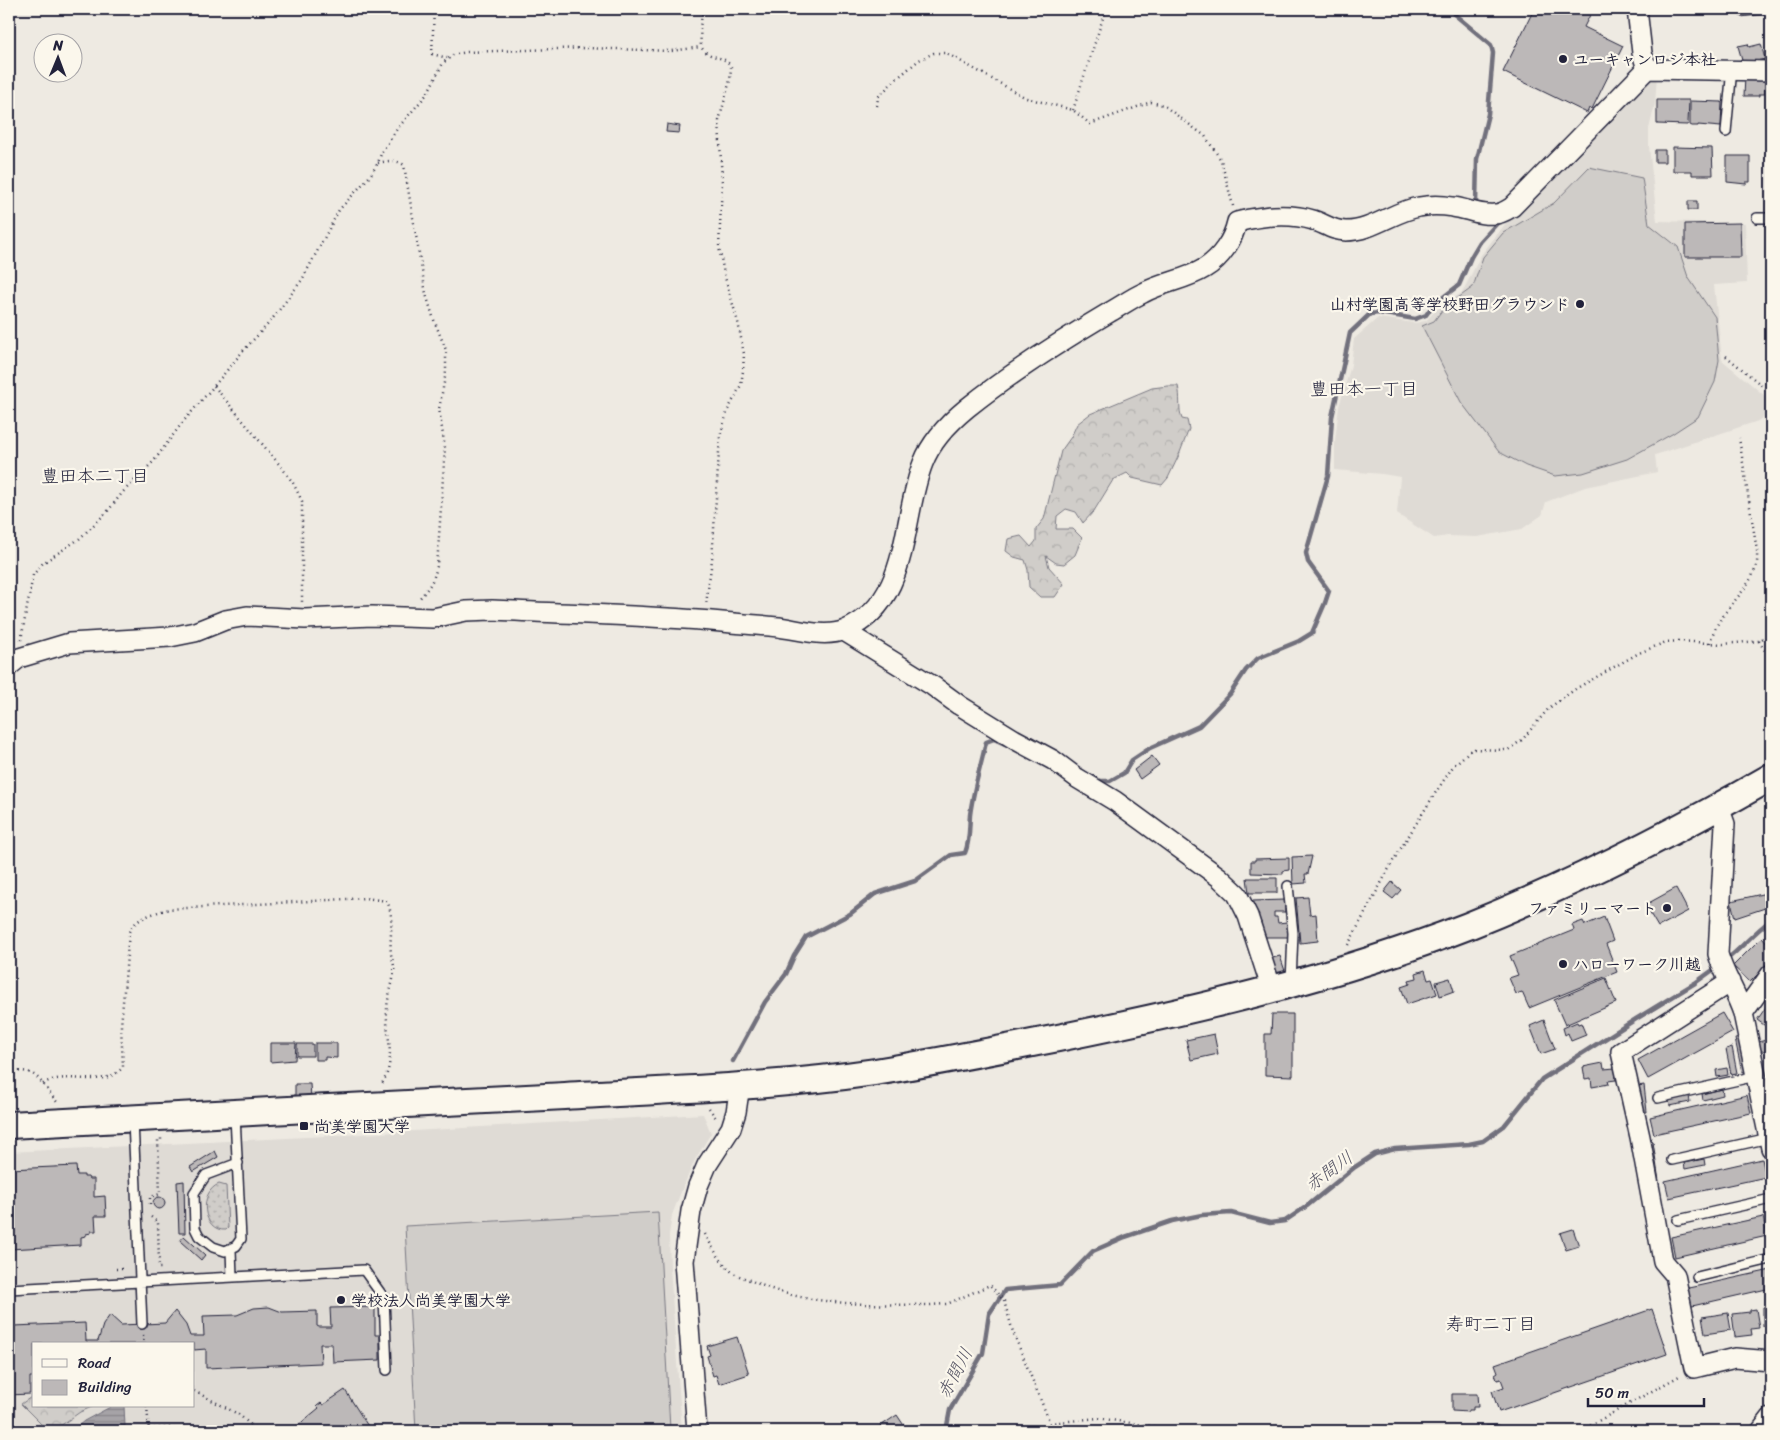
<svg xmlns="http://www.w3.org/2000/svg" width="1780" height="1440" viewBox="0 0 1780 1440" font-family="Sriracha,'Klee One',sans-serif">
	<style>
		.built { fill: #dfdbd5; fill-rule: evenodd }
		.green { fill: url(#green-dots); stroke: #797882 }
		.forest { fill: url(#forest-crowns); stroke: #797882 }
		.pitch { fill: #d0cdc9; stroke: #797882 }
		.water { fill: url(#water-rules); stroke: #716f7c }
		.lines { fill: none; stroke-linecap: round; stroke-linejoin: round }
		.stream { stroke: #716f7c; stroke-width: 4.5 }
		.building { fill: #bcb8b8; stroke: #22223b }
		.lane-casing { stroke: #22223b; stroke-width: 12 }
		.street-casing { stroke: #22223b; stroke-width: 22 }
		.secondary-casing { stroke: #22223b; stroke-width: 30 }
		.path { stroke: #22223b; stroke-width: 2.5; stroke-dasharray: 1 4; stroke-linecap: butt }
		.lane { stroke: #fbf7ec; stroke-width: 9 }
		.street { stroke: #fbf7ec; stroke-width: 19 }
		.secondary { stroke: #fbf7ec; stroke-width: 26 }
		.poi-dot { fill: #22223b; stroke: #fbf7ec; stroke-width: 2 }
		.labels { text-anchor: middle; dominant-baseline: central; stroke-width: 4.5; stroke-linejoin: round; paint-order: stroke }
		.poi-label { font-size: 16px; font-weight: bold; fill: #22223b; stroke: #fbf7ec; text-anchor: start }
		.neighbourhood-label { font-size: 18px; fill: #22223b; stroke: #fbf7ec }
		.water-label { font-size: 18px; font-style: italic; fill: #575666; stroke: #fbf7ec }
	</style>
	<defs>
		<pattern id="green-dots" width="8" height="8" patternUnits="userSpaceOnUse" patternTransform="scale(1.25)"><rect width="8" height="8" fill="#d0cdc9"/><path d="M2 2h.1M6 6h.1" fill="none" stroke="#b2b0ae" stroke-width="1.8" stroke-linecap="round"/></pattern>
		<pattern id="forest-crowns" width="20" height="18" patternUnits="userSpaceOnUse" patternTransform="scale(1.25)"><rect width="20" height="18" fill="#d0cdc9"/><path d="M2 6a3 3 0 1 1 6 0M12 15a3 3 0 1 1 6 0" fill="none" stroke="#b2b0ae"/></pattern>
		<pattern id="water-rules" width="6" height="5" patternUnits="userSpaceOnUse" patternTransform="scale(1.25)"><rect width="6" height="5" fill="#a6a3a7"/><path d="M0 2.5h6" fill="none" stroke="#878489"/></pattern>
	</defs>
	<rect width="100%" height="100%" fill="#eeeae2"/>
	<filter id="ink" filterUnits="userSpaceOnUse"><feTurbulence type="fractalNoise" baseFrequency=".02" numOctaves="2"/><feDisplacementMap in="SourceGraphic" scale="10" xChannelSelector="R" yChannelSelector="G"/><feConvolveMatrix kernelMatrix="1 2 1 2 8 2 1 2 1" color-interpolation-filters="sRGB"/></filter>
	<g filter="url(#ink)">
		<!-- built -->
		<path class="built" d="M1649 76H1657L1655 104 1649 129V146L1657 221 1745 223 1747 283 1714 285 1722 360 1771 401V411L1758 421 1655 455 1657 472 1585 487 1546 502 1542 515 1522 529 1477 537 1448 536 1434 538 1397 514 1400 477 1382 474 1335 470V441L1339 407 1351 365 1354 339 1378 318 1415 323 1426 321 1435 311 1453 298 1462 293 1481 255 1506 223 1530 201Z
			M703 1114 711 1133 695 1160 681 1192 672 1215 669 1235 670 1268 682 1431H9V1152L345 1135ZM34 1344H194V1406H34Z"/>
		<!-- green -->
		<path class="green" d="M219 1184 226 1186 228 1228 226 1230C202 1232 198 1192 219 1184Z"/>
		<!-- forest -->
		<path class="forest" d="M1168 386H1178C1181 397 1178 409 1182 419L1187 420 1189 429 1179 455 1168 478 1162 485 1132 478 1127 473 1113 480 1094 511 1083 523 1076 512 1066 509 1057 516 1056 529H1073L1082 538 1075 555 1064 564 1056 563 1046 556 1049 567 1064 584 1055 597H1040L1029 587 1028 570 1025 560 1014 557 1006 551 1008 539 1021 536 1031 547 1036 541V529L1044 519 1061 451 1071 437 1077 424 1090 414 1152 388Z
			M34 1395V1406H94L80 1412 53 1431H48L21 1404Z"/>
		<!-- pitch -->
		<path class="pitch" d="M1589 167 1642 178 1649 224 1678 247 1688 277 1715 317 1719 360 1715 382 1698 417 1672 434 1627 459 1583 473 1555 476 1526 466 1499 452 1461 402 1422 326 1434 321 1443 309 1473 287 1483 257 1503 233 1554 203Z
			M658 1212 670 1429 638 1431H416L405 1226Z"/>
		<!-- water -->
		<path class="water" d="M112 1406H124L125 1426 110 1431H72L84 1421Z"/>
		<g class="lines">
			<!-- stream -->
			<path class="stream" d="M1453 9 1454 14 1491 45 1493 53 1488 114 1477 159 1476 204 1481 205
				M1097 781H1110L1124 773 1132 760 1150 748 1199 726 1230 694 1246 670 1258 658 1299 641 1312 633 1325 603 1329 591 1308 562 1306 553 1328 476 1332 417 1350 333 1370 314 1379 313 1415 319 1426 315 1433 305 1459 285 1471 257 1480 242 1500 220
				M1726 960C1742 948 1754 932 1771 920
				M733 1061 765 1002 786 974 794 956 806 937 850 914 875 894 915 881 951 855 965 853C970 841 969 828 970 815 973 790 981 766 986 742L994 739 1005 744
				M946 1431 950 1410 983 1353 989 1314 1005 1290 1060 1285 1093 1251 1125 1237 1172 1221 1202 1215 1231 1213 1270 1223 1285 1221 1307 1206 1355 1167 1375 1154 1395 1149 1469 1144 1483 1141 1504 1126 1542 1079 1636 1019 1695 983 1717 967"/>
		</g>
		<!-- building -->
		<path class="building" d="M1534 9H1593L1584 27 1623 46 1592 109 1589 108 1587 113 1503 72Z
			M1740 9H1771V13L1741 17Z
			M1748 44 1749 47 1761 44 1765 59 1743 64 1738 46Z
			M1745 77 1769 78 1768 88H1765V94H1759V96H1744Z
			M1657 100H1689L1688 123 1687 125 1657 124Z
			M1690 101 1722 102 1721 127 1698 125V126H1692L1690 125Z
			M667 124 680 126 679 133 666 132Z
			M1673 147 1712 148 1713 175H1692V171H1673Z
			M1655 150H1665V162H1655Z
			M1727 156H1750V182H1746V184L1727 182Z
			M1688 201H1697V210H1688Z
			M1740 223 1741 257H1685V224Z
			M1152 756 1159 765 1140 779 1134 770Z
			M1312 856 1308 874H1305L1306 883 1293 884 1292 857Z
			M1289 858V870L1283 871V874L1251 873V861H1255V859Z
			M1247 878H1277V893H1249Z
			M1392 882 1401 890 1393 899 1384 892Z
			M1676 888 1688 911 1658 927 1645 905Z
			M1771 892V906L1735 918 1731 901Z
			M1308 897 1310 915 1316 914 1318 941 1300 943 1296 898Z
			M1285 900V912H1274V917H1277L1278 923 1287 922 1288 937H1262L1261 922H1257L1252 908V901Z
			M1604 917 1613 941 1606 944 1617 972 1529 1008 1522 992 1516 994 1509 978 1518 975 1510 956 1574 930 1572 925 1583 921 1585 925Z
			M1762 937 1771 947V961L1750 982 1733 966Z
			M1280 956 1286 974 1275 977 1269 959Z
			M1425 970 1428 980 1432 979 1437 994 1407 1004 1401 987 1410 984 1409 980 1417 978 1416 973Z
			M1450 978 1454 991 1440 996 1436 982Z
			M1606 978 1616 1003 1565 1025 1554 1000Z
			M1771 1000V1030L1757 1020Z
			M1722 1013 1733 1032 1648 1079 1638 1060Z
			M1272 1014H1293V1076L1265 1075V1034H1271Z
			M1544 1020 1555 1049 1541 1054 1530 1026Z
			M1577 1022 1578 1024 1581 1023 1586 1035 1571 1041 1568 1033 1565 1035 1563 1028Z
			M1214 1034 1218 1054 1191 1060 1186 1040Z
			M1741 1038 1747 1071 1742 1072 1735 1039Z
			M1771 1039V1049L1759 1052 1758 1042Z
			M270 1043H296L295 1060 270 1062Z
			M315 1043H337V1058L325 1057V1060H315Z
			M297 1044H313V1056H297Z
			M1732 1047 1737 1073 1731 1074 1726 1049Z
			M1603 1063 1604 1069 1615 1068 1616 1080 1608 1081 1609 1084 1592 1087 1591 1078 1585 1079 1583 1067Z
			M1727 1068 1728 1075 1717 1077 1716 1070Z
			M295 1084H310L311 1098H295Z
			M1644 1085 1647 1112H1641L1638 1086Z
			M1722 1089 1723 1095 1703 1100 1702 1094Z
			M1747 1095 1751 1113 1654 1134 1650 1117Z
			M1689 1096 1690 1102 1670 1106 1669 1100Z
			M1653 1142 1659 1181 1654 1182 1647 1143Z
			M215 1151 218 1157 193 1172 190 1167Z
			M1704 1159 1705 1165 1685 1169 1684 1163Z
			M1762 1159 1766 1177 1669 1198 1665 1181Z
			M76 1166 77 1175H84V1177H88L89 1179H94V1197L105 1196 106 1216H95L96 1231H91V1233L86 1234V1236L81 1237V1245L9 1249V1169Z
			M184 1181 185 1233H179L177 1182Z
			M153 1203a6 6 0 1 1 12 0a6 6 0 1 1-12 0Z
			M1763 1217 1767 1236 1675 1257 1671 1237Z
			M1573 1229 1579 1246 1566 1250 1560 1233Z
			M184 1236 205 1255 201 1260 180 1241Z
			M1771 1270V1288L1688 1307 1684 1289Z
			M269 1307 282 1312 317 1311V1326L319 1327H331L330 1308 375 1307V1335H380V1360L333 1362 332 1344H320L321 1363 206 1368V1349L194 1350V1344H34V1377H30V1394L9 1395V1342H14V1326L85 1323 86 1341H98L103 1325 110 1315 121 1325 165 1323 175 1311 186 1325 190 1336H204L203 1316 237 1315 254 1308Z
			M1763 1307H1771V1326H1763Z
			M1652 1309 1667 1354 1499 1412 1492 1391 1504 1387 1501 1379 1497 1380 1495 1374 1498 1372 1495 1364Z
			M1756 1309 1759 1328 1751 1329 1752 1335 1735 1337 1732 1314 1750 1312V1310Z
			M1728 1313 1731 1330 1705 1334 1702 1317Z
			M737 1337 749 1374 719 1384 716 1375 713 1376 707 1356 710 1355 707 1346Z
			M345 1390 371 1431H291L319 1408 317 1406 321 1403 323 1405Z
			M1452 1394H1477L1478 1407H1473V1410H1469V1412L1452 1411Z
			M897 1415 905 1427 899 1431H873Z
			M1499 1425V1431H1486V1426Z"/>
		<g class="lines">
			<!-- lane casing -->
			<g class="lane-casing">
				<path id="lane" d="M1726 132 1731 79 1734 70
					M1757 218H1771
					M1288 886 1293 933 1291 982
					M1658 1098 1756 1076
					M235 1116 241 1239 236 1246 225 1251 213 1247 199 1236 195 1228 194 1193 206 1175 238 1163
					M133 1121 142 1324
					M1672 1160 1769 1138
					M1678 1220 1771 1199
					M231 1250 232 1277
					M1697 1277 1771 1259
					M9 1289 364 1270 384 1298 387 1370"/>
			</g>
			<!-- street casing -->
			<g class="street-casing">
				<path id="street" d="M1647 69 1771 71
					M844 631 933 686 959 705 1014 739 1053 760 1077 778 1115 801 1219 877 1237 894 1248 916 1272 990
					M9 666 19 658 69 643 170 637 195 632 225 620 247 616 305 619 372 616 433 618 466 611 492 610C569 614 646 615 722 622 741 624 760 625 779 627 800 630 825 638 845 630 911 603 901 518 923 463 931 442 950 422 967 408 1012 372 1061 341 1110 312 1121 306 1132 298 1143 293 1163 282 1186 280 1205 268 1221 258 1233 240 1237 222 1261 216 1290 213 1313 220 1325 224 1333 231 1346 231 1372 231 1394 211 1419 207 1429 205 1442 205 1453 207 1467 209 1481 216 1495 214 1501 214 1507 210 1512 207L1647 69 1642 53 1637 9
					M1719 807 1725 824 1718 954C1724 975 1736 992 1743 1013L1771 1148
					M1730 982 1621 1052 1640 1137 1663 1261 1675 1275 1694 1368 1735 1358 1771 1361
					M1743 1013 1771 974
					M697 1431 684 1261 691 1211 698 1186 707 1165 731 1128 736 1112 740 1085
					M1761 1431 1771 1418"/>
			</g>
			<!-- secondary casing -->
			<g class="secondary-casing">
				<path id="secondary" d="M9 1125C194 1114 380 1106 565 1096 668 1090 773 1087 875 1072 938 1062 1001 1049 1063 1037 1201 1009 1337 977 1468 926 1573 884 1674 833 1771 777"/>
			</g>
			<!-- path -->
			<path class="path" d="M434 9 432 54 447 58
				M703 9 700 27 701 47C711 61 725 54 731 67L730 80 719 121 722 183 719 247 724 274 738 322 744 354 743 371 741 385 728 410 720 436 712 560 706 604
				M877 106 878 97 894 81 919 60 934 53H946L1026 98 1073 110 1090 124 1151 102 1163 105 1205 136 1221 160 1233 206
				M1073 110 1106 9
				M378 163C387 161 396 159 404 165L426 294 434 320 446 350V372L439 409 445 448 437 566C434 581 428 589 418 600
				M1726 356 1771 393
				M214 386 283 469 293 483 302 501V602
				M21 640 33 575 43 563 79 539 107 512 123 492 154 461 182 423 214 386 243 351 270 322 302 280 339 210 370 176 378 163 381 154 397 129 427 94 443 63 453 55 466 52 586 48 671 51 701 47
				M1759 641 1771 661
				M1710 643C1717 613 1744 597 1755 570 1758 565 1757 557 1757 551L1739 438
				M1348 945 1393 861 1434 795 1454 765 1472 749 1508 750 1522 740 1549 708 1577 688 1639 653 1666 642 1679 641 1723 644 1759 641 1771 633
				M9 1073C37 1065 41 1084 57 1102
				M43 1084C65 1069 103 1091 123 1067L121 1026 129 932C135 918 154 913 169 909L365 898 387 901C395 919 389 935 391 954 392 960 395 965 394 972 393 985 387 997 387 1010 385 1036 398 1060 381 1085
				M709 1108 716 1118
				M150 1204V1197L160 1194 158 1140H161V1138
				M151 1217 158 1222 159 1268H162
				M705 1234C712 1247 720 1261 731 1271 737 1276 745 1278 752 1281 807 1307 869 1304 929 1305L947 1304 990 1285 1004 1301 1013 1332 1050 1423 1098 1418 1183 1431
				M116 1269H125
				M143 1335 144 1344
				M194 1391 238 1414 258 1431
				M147 1406 149 1431
				M149 1429 169 1428 184 1431
				M1571 1431 1591 1425 1681 1375"/>
			<!-- lane -->
			<use href="#lane" class="lane"/>
			<!-- street -->
			<use href="#street" class="street"/>
			<!-- secondary -->
			<use href="#secondary" class="secondary"/>
		</g>
	</g>
	<!-- markers -->
	<g class="poi-dot">
		<circle cx="1563" cy="59" r="5"/>
		<circle cx="1580" cy="304" r="5"/>
		<circle cx="1667" cy="908" r="5"/>
		<circle cx="1563" cy="964" r="5"/>
		<rect x="299" y="1121" width="10" height="10" rx="2.5"/>
		<circle cx="341" cy="1300" r="5"/>
	</g>
	<g class="labels">
		<!-- poi labels -->
		<g class="poi-label">
			<text x="1573" y="59">ユーキャンロジ本社</text>
			<text x="1570" y="304" text-anchor="end">山村学園高等学校野田グラウンド</text>
			<text x="1657" y="908" text-anchor="end">ファミリーマート</text>
			<text x="1573" y="964">ハローワーク川越</text>
			<text x="314" y="1126">尚美学園大学</text>
			<text x="351" y="1300">学校法人尚美学園大学</text>
		</g>
		<!-- neighbourhood labels -->
		<g class="neighbourhood-label">
			<text x="1364" y="389">豊田本一丁目</text>
			<text x="95" y="476">豊田本二丁目</text>
			<text x="1491" y="1324">寿町二丁目</text>
		</g>
		<!-- water labels -->
		<g class="water-label">
			<text transform="translate(1329 1171) rotate(-36)">赤間川</text>
			<text transform="translate(955 1373) rotate(-62)">赤間川</text>
		</g>
	</g>
	<!-- margin -->
	<rect width="1780" height="1440" fill="none" stroke="#fbf7ec" stroke-width="30"/>
	<rect x="15" y="15" width="1750" height="1410" fill="none" stroke="#22223b" stroke-width="2" filter="url(#ink)"/>
	<!-- legend -->
	<rect x="32" y="1342" width="162" height="65" fill="#fbf7ec" stroke="#a4a2a5"/>
	<rect x="42" y="1359" width="25" height="8" fill="#fbf7ec" stroke="#a4a2a5"/>
	<text x="78" y="1368" font-size="15" fill="#22223b">Road</text>
	<rect x="42" y="1380" width="25" height="15" fill="#bcb8b8" stroke="#a4a2a5"/>
	<text x="78" y="1392" font-size="15" fill="#22223b">Building</text>
	<!-- north arrow -->
	<g transform="translate(58 58) rotate(1)"><circle r="24" fill="#fbf7ec" stroke="#a4a2a5"/>
	<path d="M0-4L9 19L0 12L-9 19Z" fill="#22223b"/>
	<text y="-8" font-size="14" font-weight="bold" text-anchor="middle" fill="#22223b">N</text>
	</g>
	<!-- scale -->
	<path d="M1588 1398v8h116v-8" fill="none" stroke="#22223b" stroke-width="2.5"/>
	<text x="1595" y="1398" font-size="15" fill="#22223b" stroke="#fbf7ec" stroke-width="4" paint-order="stroke">50 m</text>
</svg>
